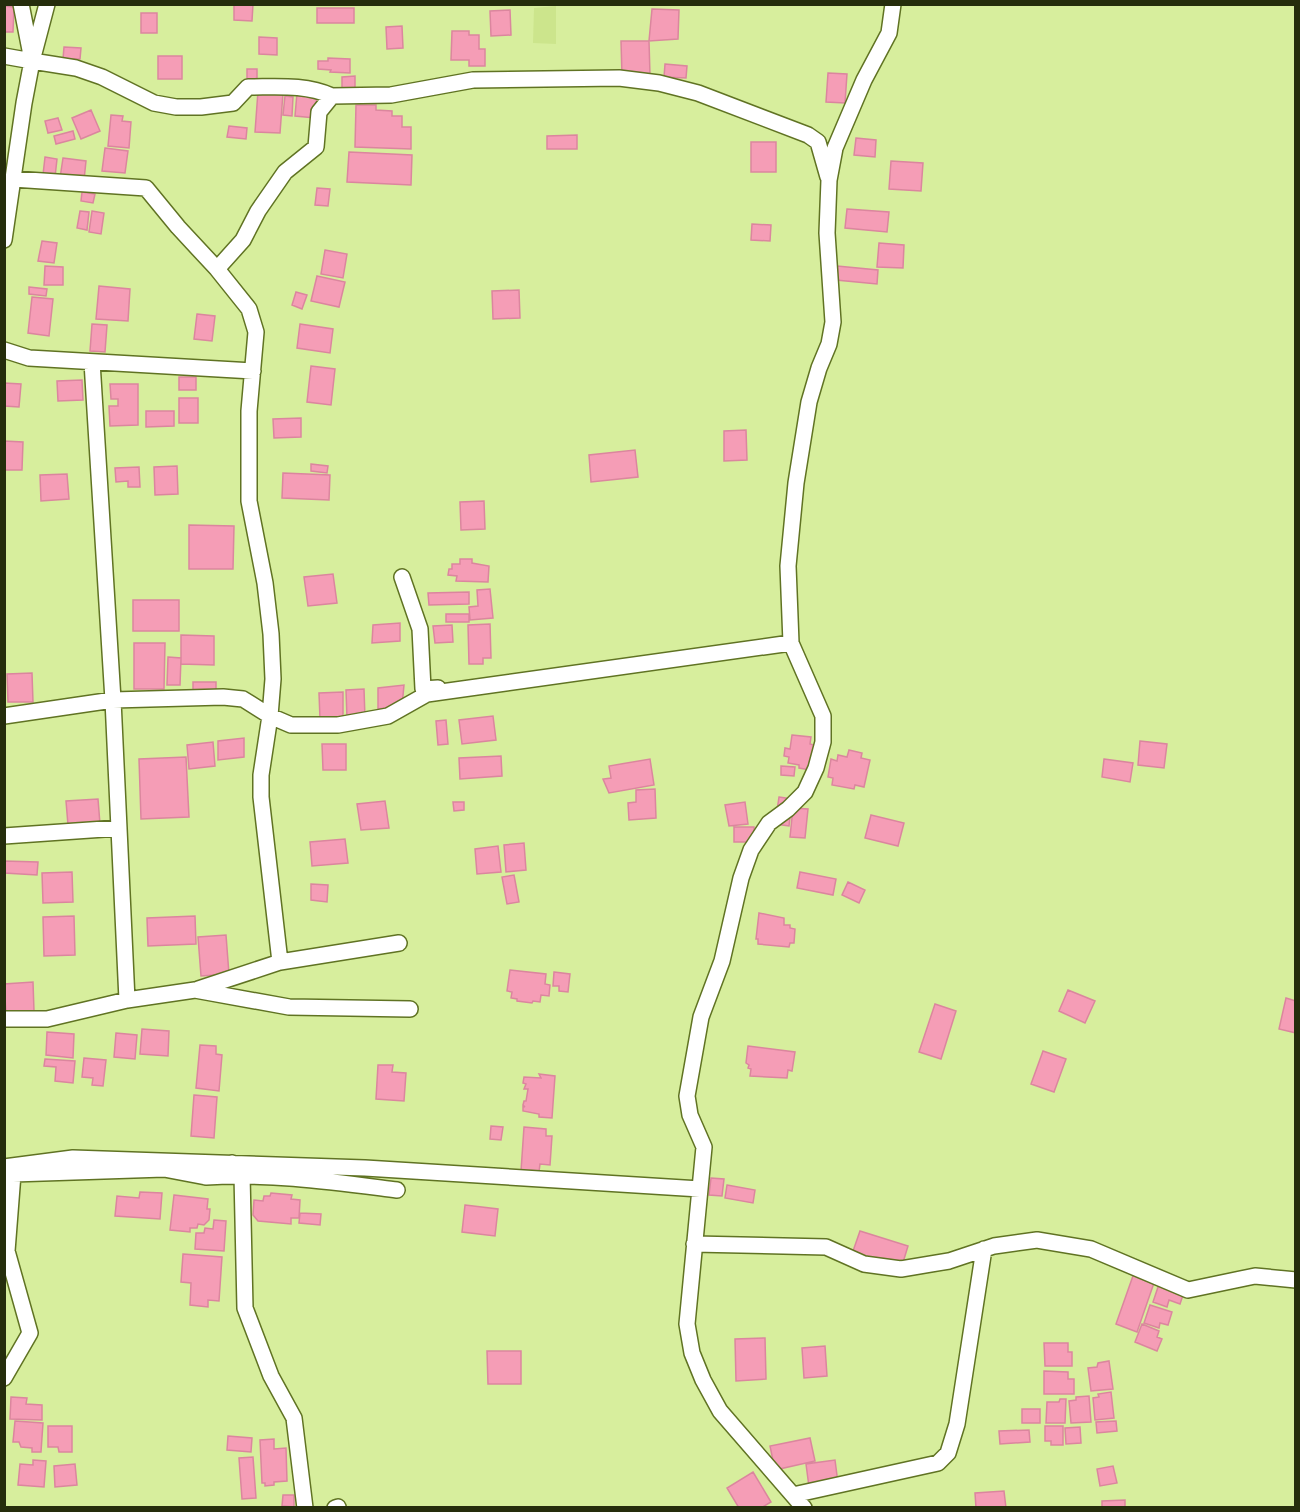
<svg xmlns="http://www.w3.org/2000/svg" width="1300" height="1512" viewBox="0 0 1300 1512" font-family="'Open Sans',sans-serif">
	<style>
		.built { fill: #cce58c }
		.building { fill: #f59db6; stroke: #db869e; stroke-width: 1.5 }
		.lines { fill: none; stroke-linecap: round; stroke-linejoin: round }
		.minor-casing { stroke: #607323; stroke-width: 18 }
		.minor { stroke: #fff; stroke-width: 15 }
	</style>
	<rect width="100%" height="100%" fill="#d7ee9d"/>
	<!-- built -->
	<path class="built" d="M556 6V44L533 43 534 8Z"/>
	<!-- building -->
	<path class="building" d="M234 4H253L252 21 234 20Z
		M4 6 14 7 13 32H4Z
		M317 8H354V23H317Z
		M652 9 679 10 678 39 649 41Z
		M510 10 511 35 491 36 490 11Z
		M141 13H157V33H141Z
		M402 26 403 48 387 49 386 27Z
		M452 31H469V35H479V49H485V66H469V60H451Z
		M259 37 277 38V55L259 54Z
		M621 41H649L650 75 622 76Z
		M64 47 81 48 80 59H63Z
		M158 56H182V79H158Z
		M328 58 350 59V73L330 72 331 70 318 69V61H328Z
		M665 64 687 66 686 78 664 77Z
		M247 69H257V81H247Z
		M828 73 847 74 845 103 826 102Z
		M355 76V92L342 93V77Z
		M258 91 283 93 280 133 255 132Z
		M297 93 317 95 315 118 295 116Z
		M285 96 293 97 292 116 283 115Z
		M356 105H376V110L392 111V116H402V127H411V149L355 147Z
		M91 110 100 131 81 139 72 118Z
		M111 115 123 116 122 121 131 122 129 148 108 146Z
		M58 118 62 130 48 133 45 121Z
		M229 126 247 128 246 139 227 137Z
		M73 131 75 139 56 144 54 136Z
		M577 135V149H547V136Z
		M856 138 876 140 875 157 854 155Z
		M751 142H776V172H751Z
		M105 148 128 151 125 173 102 171Z
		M349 152 412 155 411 185 347 182Z
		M45 157 57 159 55 177 43 175Z
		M63 158 86 161 84 180 60 178Z
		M891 161 923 163 921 191 889 189Z
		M317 188 330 189 328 206 315 205Z
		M82 192 95 194 93 203 81 201Z
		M847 209 889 212 887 232 845 228Z
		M80 211 89 212 87 230 77 228Z
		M92 211 104 213 101 234 89 232Z
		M752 224 771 225 770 241 751 240Z
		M42 241 57 243 54 263 38 261Z
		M879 243 904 245 903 268 877 267Z
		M325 250 347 254 343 278 321 274Z
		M45 266 63 267V285H44Z
		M837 266 878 270 877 284 836 280Z
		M317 276 345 282 339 307 311 301Z
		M99 286 130 289 128 321 96 319Z
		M29 287 47 289 46 296 29 294Z
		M519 290 520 318 493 319 492 291Z
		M296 292 307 295 302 309 292 305Z
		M32 297 53 299 49 336 28 333Z
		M197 314 215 316 212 341 194 339Z
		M92 324 107 325 105 352 90 351Z
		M300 324 333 329 330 353 297 348Z
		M311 366 335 369 331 405 307 402Z
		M179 377H196V390H179Z
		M82 380 83 400 58 401 57 381Z
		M4 383 21 384 19 407 4 406Z
		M110 384H138V425L110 426 109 406H118V399H111Z
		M179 398H198V423H179Z
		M146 411H174V426L146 427Z
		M301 418V437L274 438 273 419Z
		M746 430 747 460 724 461V431Z
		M4 441 23 442 22 470H4Z
		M635 450 638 477 591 482 589 455Z
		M311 464 328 466 327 473 311 471Z
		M177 466 178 494 155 495 154 467Z
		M139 467 140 487H128V481L116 482 115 468Z
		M283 473 330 475 329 500 282 498Z
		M67 474 69 499 41 501 40 475Z
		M484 501 485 529 461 530 460 502Z
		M189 525 234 526 233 569H189Z
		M460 559H472V563L489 566 488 582 456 581 457 576 448 575 449 569H452V564H460Z
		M333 574 337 603 308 606 304 577Z
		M490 589 493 618 470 620 469 607 478 606 477 590Z
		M469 592V604L429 605 428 593Z
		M133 600H179V631H133Z
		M446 614H469V622H446Z
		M400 623V641L372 643 373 625Z
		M490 624 491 658H483V664H469L468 625Z
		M452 625 453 642 435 643 433 626Z
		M181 635 214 636V665L181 664Z
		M134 643H165L164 689H134Z
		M168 657 181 658 180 685H167Z
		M32 673 33 702H8L7 674Z
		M193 682H216V694H193Z
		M404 685 402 706 378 709V688Z
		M364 689 365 718 347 719 346 690Z
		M343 692V717L320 719 319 693Z
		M493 716 496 740 462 744 459 720Z
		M446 720 448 744 438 745 436 721Z
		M792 735 811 737 810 744 814 745 810 770 799 768V765L788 763 789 757 784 756 785 748 790 749Z
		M244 738V757L218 760V741Z
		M1140 741 1167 744 1164 768 1138 765Z
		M213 742 215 766 189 769 187 745Z
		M322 744H346V770H323Z
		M849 750 862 753 861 758 870 760 864 787 855 785 854 789 832 785 833 778 828 777 831 759 837 761 838 755 847 757Z
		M501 756 502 776 460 779 459 758Z
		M186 757 189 817 141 819 139 759Z
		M650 759 654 785 609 793 603 779 611 778 609 766Z
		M1104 759 1133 763 1130 782 1102 777Z
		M781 766 795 767 794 776 781 775Z
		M655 789 656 818 629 820 628 803 636 802V790Z
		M779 797 792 799 789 826 775 824Z
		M98 799 100 824 68 825 66 801Z
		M385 801 389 828 361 830 357 804Z
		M453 802H464V810L454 811Z
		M745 802 748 824 729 826 725 805Z
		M793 808 808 809 805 838 790 837Z
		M871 815 904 823 898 846 865 838Z
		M734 827H754V842H734Z
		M345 839 348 863 312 866 310 842Z
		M524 843 526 870 506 872 504 845Z
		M498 846 501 872 477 874 475 849Z
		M4 861 38 862 37 875 4 873Z
		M72 872 73 902 43 903 42 873Z
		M800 872 836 879 833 895 797 888Z
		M514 875 519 902 507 904 502 877Z
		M848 882 865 890 859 903 842 895Z
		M311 884 328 885 327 902 311 900Z
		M759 913 784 918V925H790V928L795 929 794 943H790L789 947 758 944V939H756Z
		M74 916 75 955 44 956 43 917Z
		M195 916 196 944 148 946 147 918Z
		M226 935 229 974 201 976 198 937Z
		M510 970 546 974 545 984 550 985 549 996 541 995 540 1002 533 1001 532 1003 517 1001V999L511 998 512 992 507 991Z
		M554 972 570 974 568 992 559 991V986H553Z
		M33 982 34 1011 6 1012 4 984Z
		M1068 990 1095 1001 1085 1023 1059 1011Z
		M1286 998 1296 1001V1033L1279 1029Z
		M935 1004 956 1011 941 1059 919 1052Z
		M142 1029 169 1031 168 1056 140 1054Z
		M47 1032 74 1034 73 1058 46 1055Z
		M116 1033 137 1035 135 1059 114 1057Z
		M200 1045 216 1046V1054L222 1055 219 1091 196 1088Z
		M748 1046 795 1052 792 1071 788 1070 787 1078 750 1076 751 1069 748 1068 749 1065 746 1063Z
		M1043 1051 1066 1059 1054 1092 1031 1084Z
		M84 1058 106 1060 103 1086 92 1085 93 1078 82 1077Z
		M45 1059 75 1061 73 1083 55 1081 56 1067 44 1066Z
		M378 1065H393L392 1072 406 1073 404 1101 376 1099Z
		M539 1074 555 1076 552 1118 539 1117V1114L523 1111V1106L525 1107 523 1105 524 1101H526L528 1089H524L526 1084 523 1083 524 1077 541 1078Z
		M194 1095 217 1097 214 1138 191 1136Z
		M491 1126 503 1127 501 1140 490 1139Z
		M524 1127 546 1129V1136H552L550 1165 540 1164 539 1172 521 1171Z
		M711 1178 724 1179 722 1196 709 1195Z
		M727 1185 755 1190 753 1203 725 1198Z
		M140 1192 162 1193 160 1219 115 1216 117 1196 139 1198Z
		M271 1193 292 1195 291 1199 300 1200 299 1218H291V1224L258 1221 253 1215 254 1200 263 1201 264 1196H270Z
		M174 1195 208 1199 207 1209H210L209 1220 204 1225 198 1224 197 1228H190V1232L170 1230Z
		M465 1205 498 1209 495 1236 462 1232Z
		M300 1213 321 1214 320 1225 299 1223Z
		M214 1220 226 1221 224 1251 195 1249 196 1233H204L205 1228 213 1229Z
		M860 1231 908 1246 901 1269 852 1254Z
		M183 1254 222 1257 219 1301 208 1300V1307L190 1305 191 1283 181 1282Z
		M1134 1273 1155 1280 1137 1332 1116 1324Z
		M1159 1284 1184 1292 1180 1304 1169 1300 1167 1307 1153 1302Z
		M1150 1305 1172 1312 1168 1325 1160 1323 1159 1328 1144 1323Z
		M1142 1324 1159 1331 1157 1337 1162 1339 1157 1351 1135 1342Z
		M765 1338 766 1379 736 1381 735 1339Z
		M1044 1343H1068V1352H1072V1366H1045Z
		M825 1346 827 1376 804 1378 802 1348Z
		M487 1351H521V1384H488Z
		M1109 1361 1113 1389 1091 1391 1088 1368 1097 1367 1098 1363Z
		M1044 1371 1068 1372V1379H1074V1394H1044Z
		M1111 1392 1114 1418 1095 1420 1093 1398 1099 1397 1098 1394Z
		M1089 1396 1091 1422 1071 1423 1069 1401 1076 1400V1397Z
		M11 1397 27 1398 26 1404 42 1405V1420L10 1419Z
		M1060 1399H1066L1065 1423H1046L1047 1402H1059Z
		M1022 1409H1040V1423H1022Z
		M15 1421 43 1423 41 1452H32V1448L21 1447 19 1442H13Z
		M1116 1421 1117 1431 1097 1433 1096 1422Z
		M48 1426H72V1452H59L58 1447H48Z
		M1045 1426H1063V1445H1051V1441H1045Z
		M1080 1427 1081 1443 1066 1444 1065 1428Z
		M1029 1430 1030 1442 1000 1444 999 1431Z
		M228 1436 252 1438 251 1452 227 1450Z
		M810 1438 815 1461 775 1470 770 1446Z
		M274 1439V1449L286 1448 287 1481 274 1482V1485L265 1486V1483H262L260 1440Z
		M253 1457 256 1498 242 1499 239 1458Z
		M33 1460 46 1461 44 1487 18 1485 20 1464 33 1465Z
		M835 1460 838 1483 809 1487 806 1464Z
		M75 1464 77 1485 55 1487 54 1466Z
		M1113 1466 1117 1483 1100 1486 1097 1469Z
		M753 1472 771 1502 761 1508H739L727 1488Z
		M1004 1491 1006 1508H976L975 1493Z
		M283 1495H294V1507L282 1506Z
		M1125 1500V1508H1102V1501Z"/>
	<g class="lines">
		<!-- minor casing -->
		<g class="minor-casing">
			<path id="minor" d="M21 4 31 55
				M4 56 32 61 24 103 4 240
				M32 61 76 68 102 77 154 103 176 107H201L233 103 248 87C277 87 305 84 332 96
				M32 61 47 4
				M13 179 146 188 178 227 217 269 249 309 256 332 249 411V501L265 583 271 634 273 679 270 716 261 775V797L280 962
				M217 269 243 240 258 211 285 172 316 147 319 112 332 96 391 95 473 80 619 78 659 83 698 93 808 135 818 142 828 177
				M4 350 29 358 253 371
				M92 362 113 700 127 1000
				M402 577 420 629 423 689 438 688
				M4 716 113 700 223 697 243 699 270 716 291 725H338L388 716 427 694 791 643
				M4 836 119 828
				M198 989 280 962 399 943
				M4 1019H47L127 1000 195 990 289 1007 410 1009
				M232 1163 231 1172 206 1177C271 1173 333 1182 397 1190
				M4 1167 73 1158 365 1168 700 1189
				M242 1175 245 1308 271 1376 294 1418 305 1508
				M694 1244 826 1247 864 1264 901 1269 949 1261 994 1246 1037 1240 1091 1249 1188 1290 1255 1276 1296 1280
				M4 1378 30 1333 7 1251 13 1174 164 1169 206 1177
				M793 1495 938 1463 948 1453 957 1424 984 1249
				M335 1508 338 1507
				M804 1508 720 1411 703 1380 692 1353 687 1324 704 1147 690 1115 687 1096 701 1017 722 961 741 878 751 850 769 823 788 809 805 792 816 768 823 742V716L791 643 788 566 796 483 809 402 819 368 829 344 833 322 827 233 829 180 835 148 864 80 889 33 893 4"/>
		</g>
		<!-- minor -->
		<use href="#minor" class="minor"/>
	</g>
	<!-- border -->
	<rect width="1300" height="1512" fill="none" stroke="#252d0c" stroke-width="12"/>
</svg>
